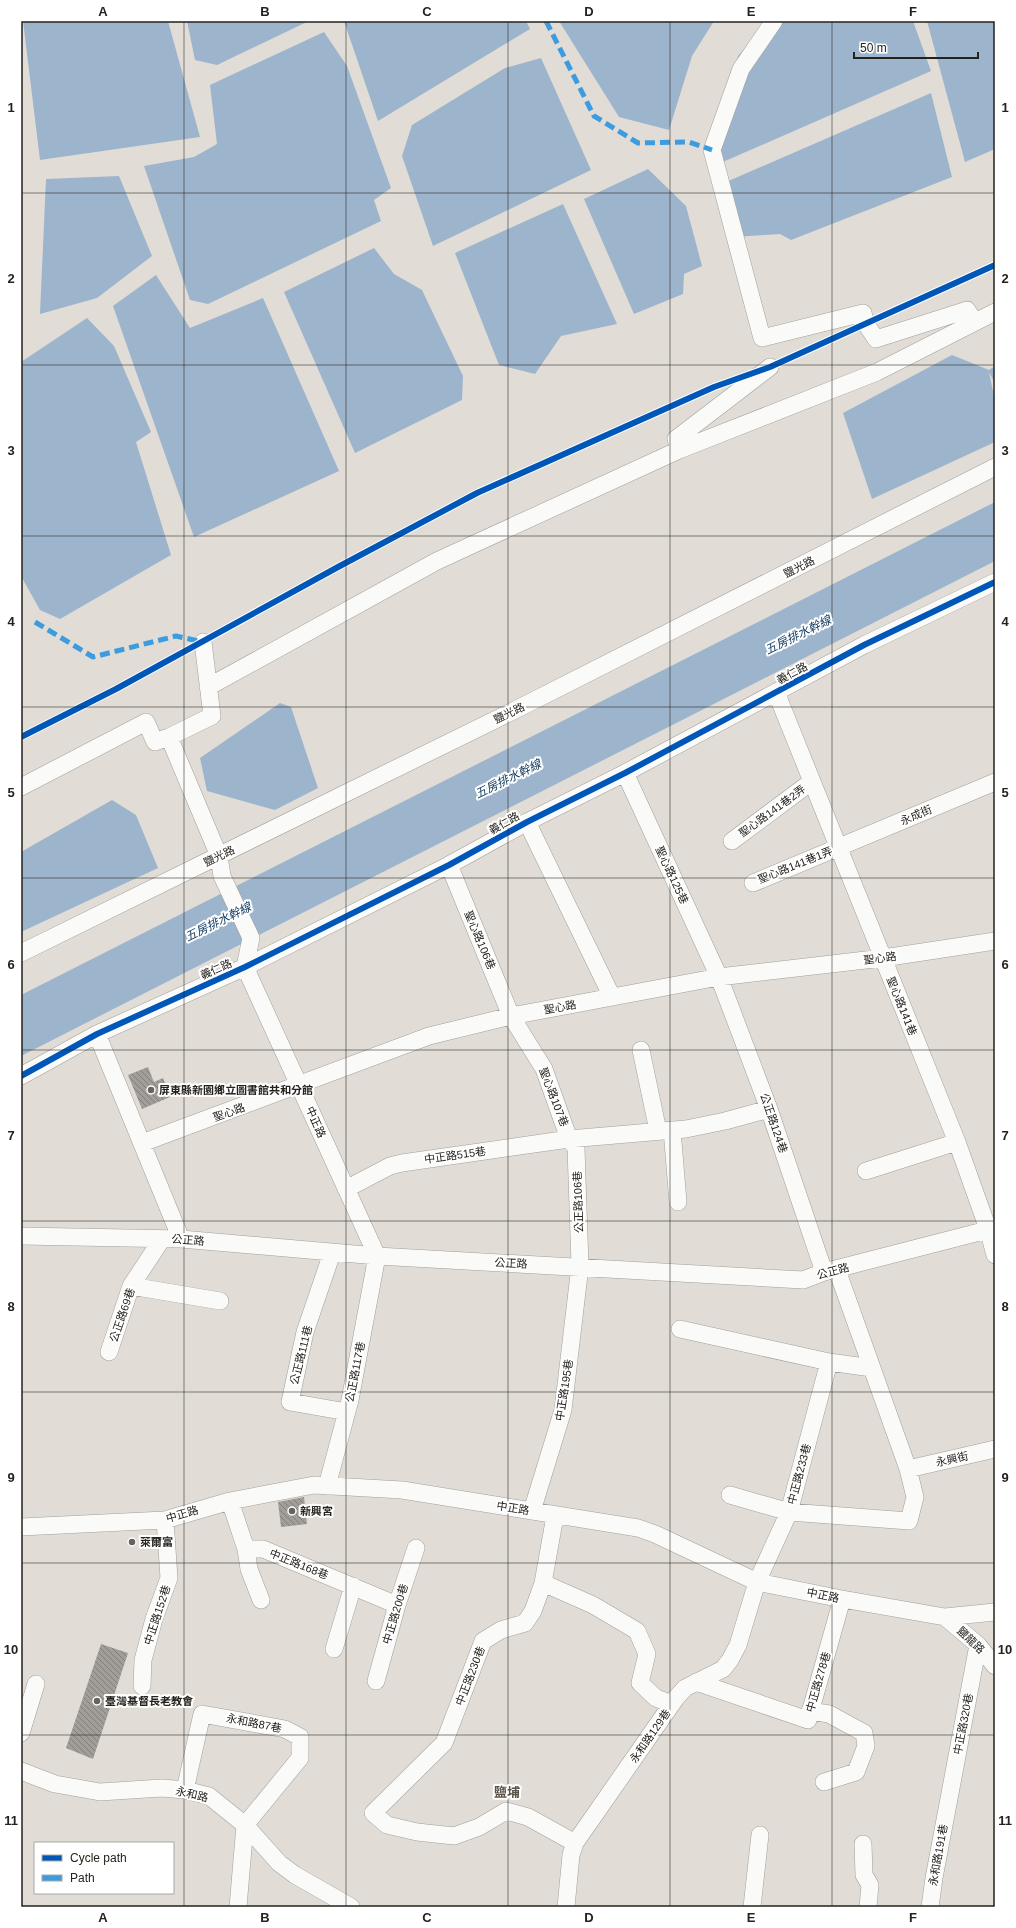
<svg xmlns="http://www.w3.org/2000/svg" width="1016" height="1928" viewBox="0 0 1016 1928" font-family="Arial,'Noto Sans TC',sans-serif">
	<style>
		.water { fill: #9cb4cc }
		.building { fill: url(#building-back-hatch) }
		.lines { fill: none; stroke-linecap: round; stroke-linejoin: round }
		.minor-casing { stroke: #a29f9a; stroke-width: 18 }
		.minor { stroke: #fafaf9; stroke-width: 17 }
		.quiet { stroke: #3c9cdf; stroke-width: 5; stroke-dasharray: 10 5; stroke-linecap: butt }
		.cycleway-casing { stroke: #fff; stroke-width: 8 }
		.cycleway { stroke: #0057b8; stroke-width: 6 }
		.grid { fill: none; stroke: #25221d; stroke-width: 1; stroke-opacity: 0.55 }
		.poi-dot { fill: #67635e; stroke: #fff; stroke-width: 1.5 }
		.labels { text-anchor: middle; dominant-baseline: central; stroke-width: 4; stroke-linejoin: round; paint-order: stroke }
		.street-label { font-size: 11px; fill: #25221d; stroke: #fff }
		.poi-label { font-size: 11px; font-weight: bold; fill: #25221d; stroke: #fff; text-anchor: start }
		.water-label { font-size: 12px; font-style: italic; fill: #0e375c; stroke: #fff }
		.quarter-label { font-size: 13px; font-weight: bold; fill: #5a5348; stroke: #fff }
		.neatline { fill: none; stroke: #25221d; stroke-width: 1.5 }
		.grid-label { font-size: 13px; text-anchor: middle; font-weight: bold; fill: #25221d }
	</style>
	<defs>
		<pattern id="building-back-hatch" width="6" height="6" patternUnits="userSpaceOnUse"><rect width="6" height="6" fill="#a19d98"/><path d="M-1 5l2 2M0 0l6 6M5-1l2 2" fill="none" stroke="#83807b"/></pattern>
	</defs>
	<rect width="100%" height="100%" fill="#e1ddd6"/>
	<!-- water -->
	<path class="water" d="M23 21H168L200 137 40 160Z
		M187 21H309L217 65 195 60Z
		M344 21H526L530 29 378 121Z
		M559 21H714L692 56 669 130 619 117Z
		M768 21H913L931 71 716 165V118L738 56Z
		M927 21H995V149L965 162Z
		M324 32 347 66 391 188 374 200 381 221 208 304 190 300 144 166 194 157 217 144 210 85Z
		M541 58 591 170 433 246 402 156 412 125 505 68Z
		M931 93 952 177 791 240 780 234 735 237 717 186Z
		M648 169 686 206 702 266 684 274 683 294 634 314 584 199Z
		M119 176 152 256 97 298 40 314 46 179Z
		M563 204 617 324 561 336 535 374 499 365 455 253Z
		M374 248 394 274 422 290 463 376 462 400 355 453 284 292Z
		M156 275 190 328 263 298 339 471 194 537 113 306Z
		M87 318 114 346 151 432 136 442 171 555 60 619 40 610 21 576V362Z
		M952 355 989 370 995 366V384L989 372 995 401V442L872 499 843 413Z
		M995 502V561L21 1056V995Z
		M280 703 291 707 318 788 275 810 207 791 200 758Z
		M112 800 136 815 158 868 21 932V852Z"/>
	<!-- building -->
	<path class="building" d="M148 1067 154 1082 163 1078 170 1097 142 1109 128 1075Z
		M304 1497 307 1524 281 1527 278 1502Z
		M101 1644 128 1653 93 1759 66 1748Z"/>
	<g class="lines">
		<!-- minor casing -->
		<g class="minor-casing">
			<path id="minor" d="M774 21 741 69 712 150 762 338 863 313 866 324 876 339 967 310 974 321
				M679 450 676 439 770 367
				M203 642 212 716 169 737 219 856 222 876 251 938 245 967 377 1256 350 1400 327 1486
				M208 687 437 561 679 450 877 372 995 312
				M776 692 957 1142 988 1229 995 1255
				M625 773 719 977 769 1109 824 1272
				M21 787 146 722 155 742 169 737
				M527 822 612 997
				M732 841 811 782
				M449 865 511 1016 544 1069 569 1139 576 1148 580 1266 574 1317 563 1410 532 1511
				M753 883 995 782
				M21 953 519 708 995 467
				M97 1034 181 1239
				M641 1050 658 1131
				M21 1076 97 1034 245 967 449 865 527 822 625 773 864 645 995 582
				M672 1130 678 1202
				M142 1143 429 1036 511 1016 719 977 883 958 995 941
				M866 1171 957 1142
				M346 1189 390 1166 402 1163 569 1139 686 1129 725 1121 769 1109
				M21 1236 181 1239 377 1256 803 1280 824 1272 995 1228
				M332 1253 305 1332 290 1402 347 1412
				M131 1286 220 1301
				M680 1329 829 1362 872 1368
				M109 1352 131 1286 162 1239
				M908 1469 995 1449
				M730 1495 789 1512 909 1521 915 1497 908 1469 837 1270
				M230 1501 246 1549H263L397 1605
				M555 1516 543 1583 533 1611 525 1623 501 1630 483 1641 444 1743 373 1813 387 1825 417 1832 454 1836 479 1827 506 1811 528 1817 575 1843
				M21 1527 165 1520 230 1501 314 1485 402 1490 638 1528 655 1534 757 1582 842 1599 945 1617 995 1612
				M246 1549 249 1569 261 1600
				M543 1583 593 1605 637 1631 647 1654 640 1683 656 1698 672 1704
				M945 1617 978 1645 995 1666
				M334 1649 353 1586
				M376 1681 397 1605 416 1548
				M696 1682 808 1720 842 1599
				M142 1686 143 1660 154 1619 169 1578 165 1520
				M810 1711 829 1714 864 1733 866 1746 856 1772 824 1782
				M21 1733 36 1684
				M21 1771 55 1784 100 1792 162 1788 185 1790 209 1796 245 1825 279 1863 295 1875 351 1907
				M185 1790 202 1714 285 1729 300 1737V1758L245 1825 238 1907
				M863 1844 864 1875 870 1885 868 1907
				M566 1907 571 1855 575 1843 676 1698 685 1688 723 1669 730 1660 738 1645 757 1582 789 1512 829 1362
				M752 1907 760 1835
				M930 1907 934 1878 978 1645"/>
		</g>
		<!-- minor -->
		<use href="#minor" class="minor"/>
		<!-- quiet -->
		<path class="quiet" d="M546 21 594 116 638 143 689 142 712 150
			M35 622 93 657 176 636 203 642"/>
		<!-- cycleway casing -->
		<g class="cycleway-casing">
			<path id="cycleway" d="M21 737 116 689 338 567 477 493 714 387 770 367 995 265
				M21 1076 97 1034 245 967 449 865 527 822 625 773 864 645 995 582"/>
		</g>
		<!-- cycleway -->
		<use href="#cycleway" class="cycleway"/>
	</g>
	<!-- grid -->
	<path class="grid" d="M184 21V1907M346 21V1907M508 21V1907M670 21V1907M832 21V1907M21 193H995M21 365H995M21 536H995M21 707H995M21 878H995M21 1050H995M21 1221H995M21 1392H995M21 1563H995M21 1735H995"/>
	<!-- markers -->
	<g class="poi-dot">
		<circle cx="151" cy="1090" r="4"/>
		<circle cx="292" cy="1511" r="4"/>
		<circle cx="132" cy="1542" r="4"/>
		<circle cx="97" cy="1701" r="4"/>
	</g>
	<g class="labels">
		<!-- street labels -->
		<g class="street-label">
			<text transform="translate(799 567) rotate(-27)">鹽光路</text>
			<text transform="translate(792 673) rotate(-28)">義仁路</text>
			<text transform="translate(509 713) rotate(-26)">鹽光路</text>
			<text transform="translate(772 811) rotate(-36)">聖心路141巷2弄</text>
			<text transform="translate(916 815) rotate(-23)">永成街</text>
			<text transform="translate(504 823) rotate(-29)">義仁路</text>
			<text transform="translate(219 856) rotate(-26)">鹽光路</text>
			<text transform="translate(795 865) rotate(-22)">聖心路141巷1弄</text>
			<text transform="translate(672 875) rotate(65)">聖心路125巷</text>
			<text transform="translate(480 940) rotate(67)">聖心路106巷</text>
			<text transform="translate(880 958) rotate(-7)">聖心路</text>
			<text transform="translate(216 969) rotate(-24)">義仁路</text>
			<text transform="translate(902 1006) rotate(68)">聖心路141巷</text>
			<text transform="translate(560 1007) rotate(-10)">聖心路</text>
			<text transform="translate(554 1097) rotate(69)">聖心路107巷</text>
			<text transform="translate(229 1112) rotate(-20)">聖心路</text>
			<text transform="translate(316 1122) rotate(66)">中正路</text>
			<text transform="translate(774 1123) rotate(71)">公正路124巷</text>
			<text transform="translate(455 1155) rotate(-8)">中正路515巷</text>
			<text transform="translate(578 1202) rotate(-92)">公正路106巷</text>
			<text transform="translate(188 1240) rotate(4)">公正路</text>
			<text transform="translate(511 1263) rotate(3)">公正路</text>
			<text transform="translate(833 1271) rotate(-15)">公正路</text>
			<text transform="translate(122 1315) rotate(-71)">公正路69巷</text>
			<text transform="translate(301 1355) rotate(-76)">公正路111巷</text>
			<text transform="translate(355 1372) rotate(-79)">公正路117巷</text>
			<text transform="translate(564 1390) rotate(-81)">中正路195巷</text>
			<text transform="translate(952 1459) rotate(-13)">永興街</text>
			<text transform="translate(799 1474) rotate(-75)">中正路233巷</text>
			<text transform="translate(513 1508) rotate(9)">中正路</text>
			<text transform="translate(182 1514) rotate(-16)">中正路</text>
			<text transform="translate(299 1564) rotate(22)">中正路168巷</text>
			<text transform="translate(823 1595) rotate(12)">中正路</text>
			<text transform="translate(395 1614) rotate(-73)">中正路200巷</text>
			<text transform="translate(157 1615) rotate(-72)">中正路152巷</text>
			<text transform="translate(971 1640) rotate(44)">鹽龍路</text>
			<text transform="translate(470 1676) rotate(-69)">中正路230巷</text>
			<text transform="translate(818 1682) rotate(-74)">中正路278巷</text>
			<text transform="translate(254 1723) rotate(11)">永和路87巷</text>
			<text transform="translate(963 1724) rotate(-79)">中正路320巷</text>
			<text transform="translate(650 1736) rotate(-55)">永和路129巷</text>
			<text transform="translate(192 1794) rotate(13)">永和路</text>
			<text transform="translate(938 1855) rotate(-80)">永和路191巷</text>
		</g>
		<!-- poi labels -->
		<g class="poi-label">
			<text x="159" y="1090">屏東縣新園鄉立圖書館共和分館</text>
			<text x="300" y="1511">新興宮</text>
			<text x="140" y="1542">萊爾富</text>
			<text x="105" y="1701">臺灣基督長老教會</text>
		</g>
		<!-- water labels -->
		<g class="water-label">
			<text transform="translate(798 635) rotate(-26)">五房排水幹線</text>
			<text transform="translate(508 779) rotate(-26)">五房排水幹線</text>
			<text transform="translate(218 922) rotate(-26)">五房排水幹線</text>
		</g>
		<!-- quarter labels -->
		<g class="quarter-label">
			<text x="507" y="1792">鹽埔</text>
		</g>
	</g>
	<!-- border -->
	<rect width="1016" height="1928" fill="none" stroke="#ffffff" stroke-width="44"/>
	<!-- legend -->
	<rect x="34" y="1842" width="140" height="52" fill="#ffffff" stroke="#a8a7a5"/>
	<rect x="42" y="1855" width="20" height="6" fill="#0057b8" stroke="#a8a7a5"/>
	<text x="70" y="1862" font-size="12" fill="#25221d">Cycle path</text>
	<rect x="42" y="1875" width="20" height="6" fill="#3c9cdf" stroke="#a8a7a5"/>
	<text x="70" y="1882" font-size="12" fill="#25221d">Path</text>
	<!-- scale -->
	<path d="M854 52v6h124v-6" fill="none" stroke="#25221d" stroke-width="2"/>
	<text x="860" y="52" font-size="12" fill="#25221d" stroke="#ffffff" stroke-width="3" paint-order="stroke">50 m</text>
	<rect x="22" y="22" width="972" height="1884" class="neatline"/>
	<g class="grid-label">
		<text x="103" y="16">A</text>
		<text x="265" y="16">B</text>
		<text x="427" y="16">C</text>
		<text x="589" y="16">D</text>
		<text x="751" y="16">E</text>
		<text x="913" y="16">F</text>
		<text x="11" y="112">1</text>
		<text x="1005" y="112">1</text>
		<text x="11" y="283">2</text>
		<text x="1005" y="283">2</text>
		<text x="11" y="455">3</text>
		<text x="1005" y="455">3</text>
		<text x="11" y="626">4</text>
		<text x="1005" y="626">4</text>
		<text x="11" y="797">5</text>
		<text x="1005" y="797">5</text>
		<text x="11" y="969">6</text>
		<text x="1005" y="969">6</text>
		<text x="11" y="1140">7</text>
		<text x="1005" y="1140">7</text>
		<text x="11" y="1311">8</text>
		<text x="1005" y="1311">8</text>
		<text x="11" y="1482">9</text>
		<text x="1005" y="1482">9</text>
		<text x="11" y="1654">10</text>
		<text x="1005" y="1654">10</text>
		<text x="11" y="1825">11</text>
		<text x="1005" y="1825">11</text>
		<text x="103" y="1922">A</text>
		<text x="265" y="1922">B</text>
		<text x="427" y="1922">C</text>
		<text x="589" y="1922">D</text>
		<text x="751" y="1922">E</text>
		<text x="913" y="1922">F</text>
	</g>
</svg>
